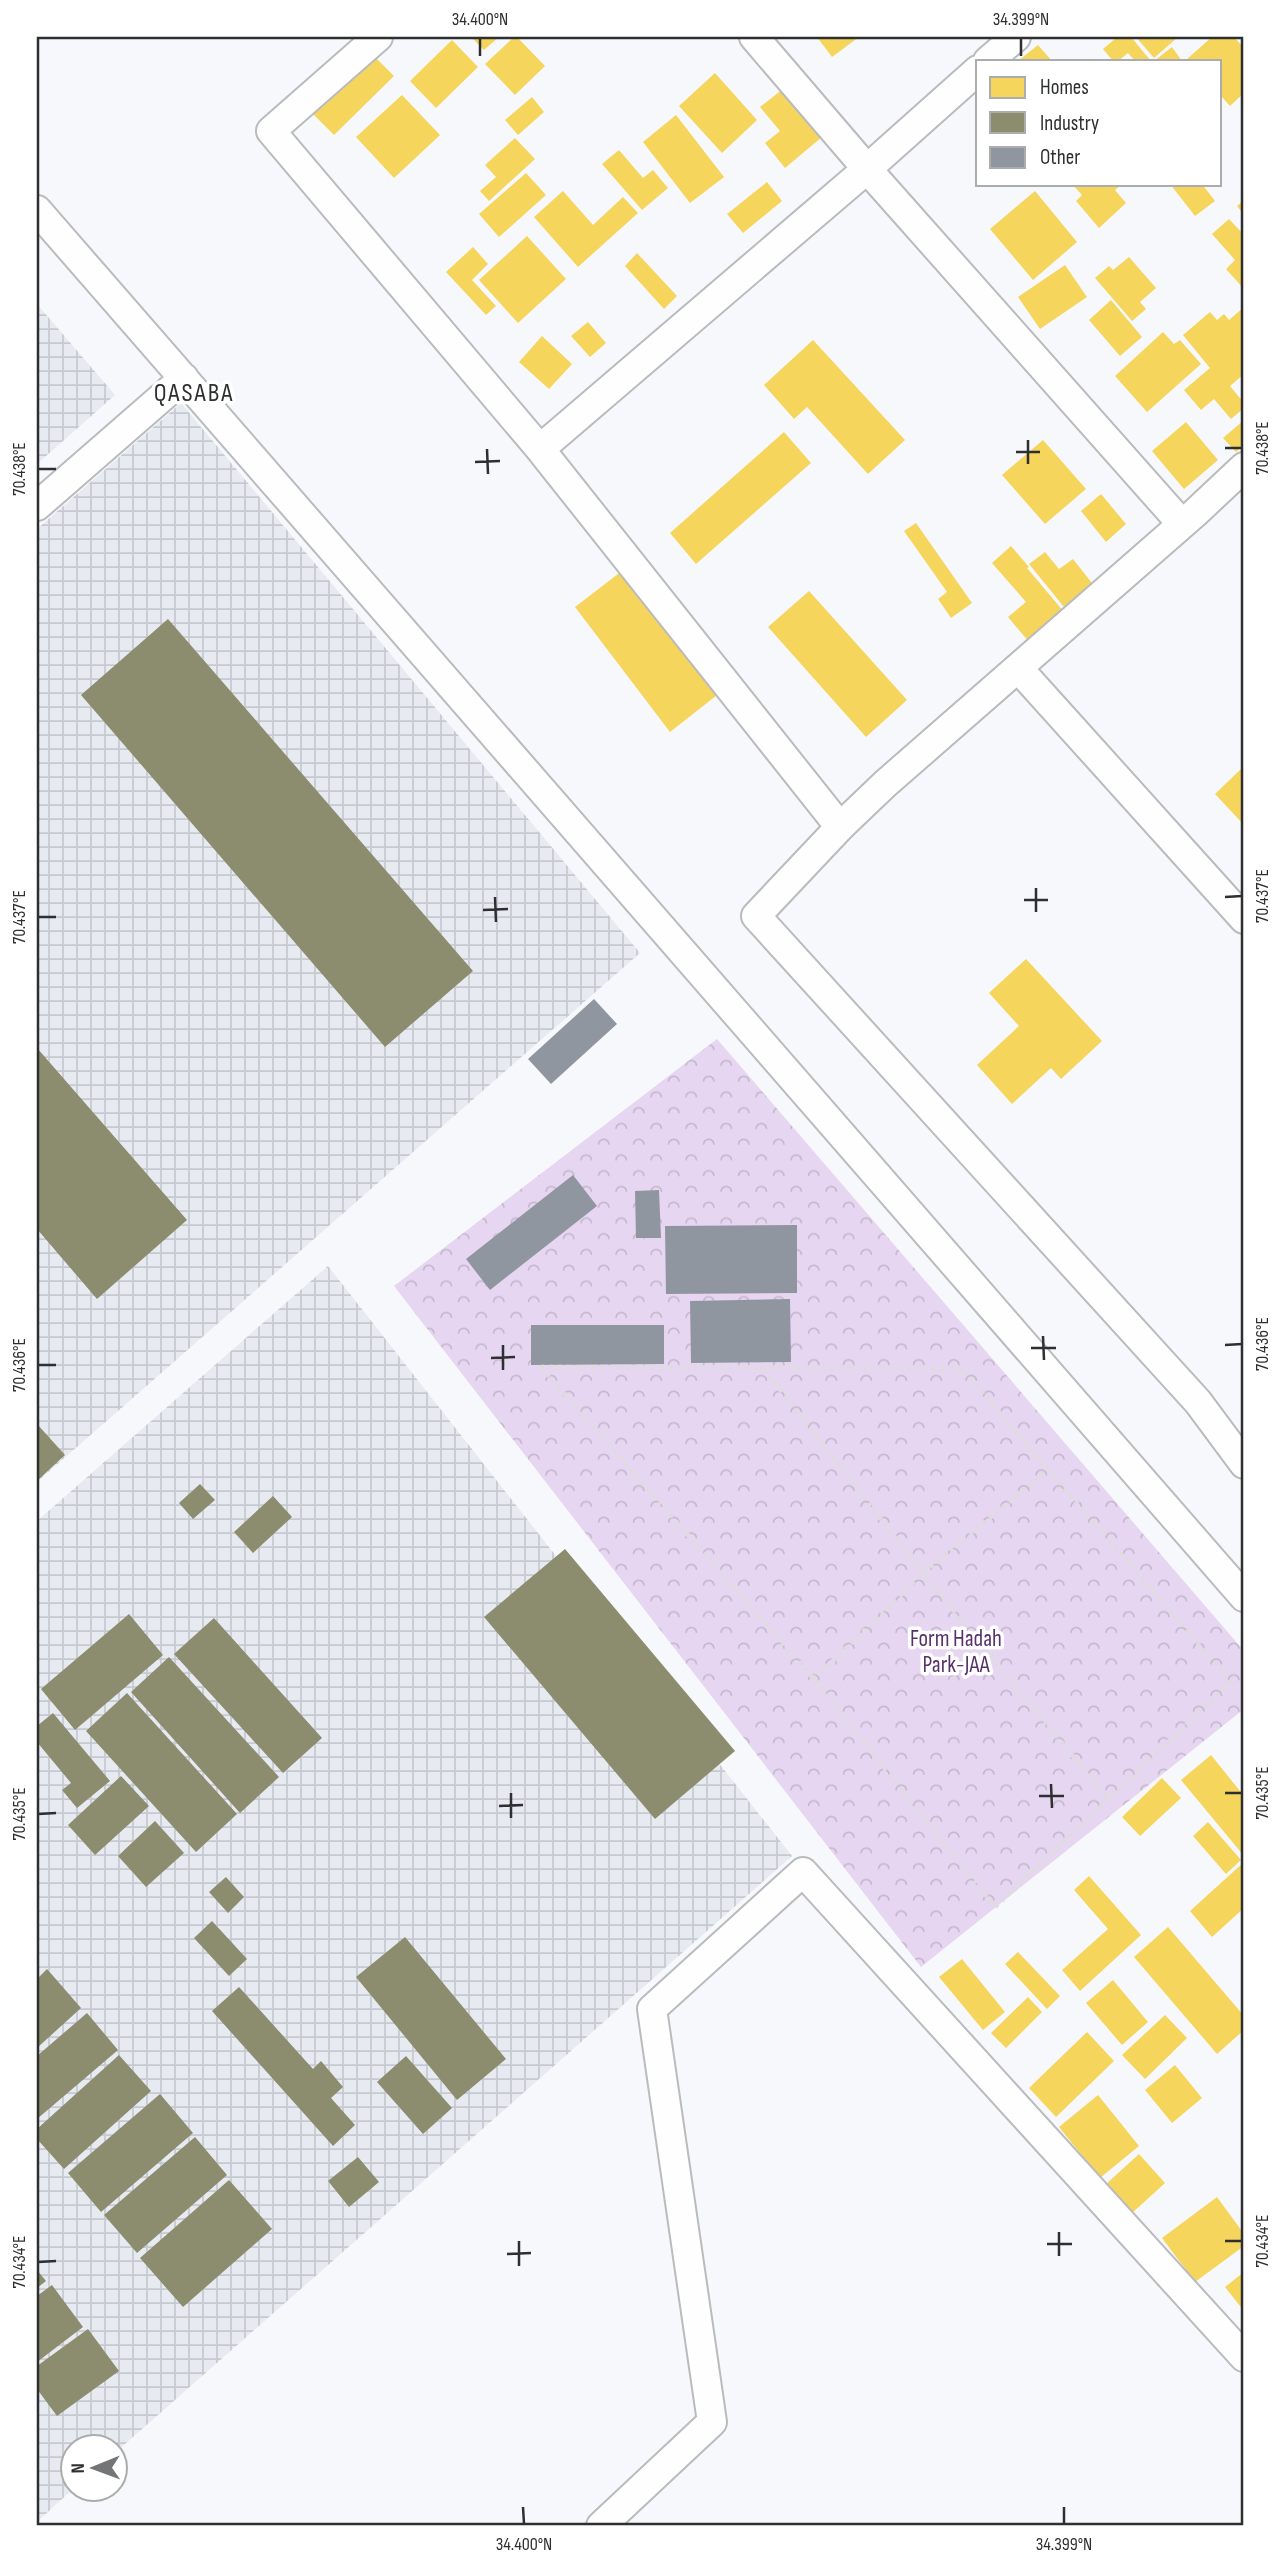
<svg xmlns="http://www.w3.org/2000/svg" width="1281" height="2563" viewBox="0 0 1281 2563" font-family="'Sofia Sans Condensed',sans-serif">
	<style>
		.industrial { fill: url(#industrial-grid) }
		.park { fill: url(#park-crowns) }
		.homes { fill: #f6d55c }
		.industry { fill: #8c8c6e }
		.building { fill: #90969f }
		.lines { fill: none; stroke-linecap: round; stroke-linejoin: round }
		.street-casing { stroke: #babbbd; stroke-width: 32 }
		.path { stroke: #ddd; stroke-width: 4.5; stroke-dasharray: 3.5 5; stroke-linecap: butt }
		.street { stroke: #fefefe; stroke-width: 28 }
		.ticks { fill: none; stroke: #2e2f30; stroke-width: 2.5 }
		.labels { text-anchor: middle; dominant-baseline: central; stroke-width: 7; stroke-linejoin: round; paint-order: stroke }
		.park-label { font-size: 23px; fill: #58306a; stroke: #fff }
		.quarter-label { font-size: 26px; letter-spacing: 2px; fill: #2e2f30; stroke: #fff }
		.neatline { fill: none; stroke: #2e2f30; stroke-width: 2.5 }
		.ticks-label { font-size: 18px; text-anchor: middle; fill: #2e2f30 }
	</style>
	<defs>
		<pattern id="industrial-grid" width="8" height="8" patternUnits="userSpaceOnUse" patternTransform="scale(1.75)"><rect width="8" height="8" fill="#e8eaf2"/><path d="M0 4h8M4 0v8" fill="none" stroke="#c7c9d0"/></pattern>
		<pattern id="park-crowns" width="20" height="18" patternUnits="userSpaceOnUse" patternTransform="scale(1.75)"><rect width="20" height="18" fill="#e7d6f1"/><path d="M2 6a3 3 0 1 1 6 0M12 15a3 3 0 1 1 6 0" fill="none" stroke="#c6b8cf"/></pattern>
	</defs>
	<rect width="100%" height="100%" fill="#f7f8fb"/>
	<!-- industrial -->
	<path class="industrial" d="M37 304 115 395 37 464Z
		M181 403 640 953 37 1482V529Z
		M328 1266 792 1856 116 2452V2448H74L73 2489 37 2522V1521Z"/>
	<!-- park -->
	<path class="park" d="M717 1039 1244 1651V1709L921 1967 394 1286Z"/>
	<!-- homes -->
	<path class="homes" d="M471 37H499L484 50Z
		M514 37H517L545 66 515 95 485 64Z
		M817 37H859L832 57Z
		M1117 37H1131L1151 61H1135L1128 53 1118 61H1113L1103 49Z
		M1136 37H1178L1154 58Z
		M1212 37H1234L1244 48V93L1230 106 1220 95V61H1189L1187 59Z
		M452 40 478 67 436 108 410 81Z
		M1038 45 1052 61H1018Z
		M1172 47 1182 61H1154Z
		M373 55 394 76 334 135 313 114Z
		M715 73 757 120 722 153 679 106Z
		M783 89 822 137 785 168 765 143 780 131 760 107Z
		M402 95 440 135 394 178 356 137Z
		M532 97 544 112 518 135 505 120Z
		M676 115 724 177 690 203 643 142Z
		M515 138 535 159 489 201 480 191 496 177 485 165Z
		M619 150 643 178 653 170 668 188 642 210 602 164Z
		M526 173 546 195 499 237 479 214Z
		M767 182 782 201 743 233 727 214Z
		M1075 184H1122L1115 190 1126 203 1099 228 1076 201 1082 195 1073 185Z
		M1170 184H1202L1215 201 1195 216Z
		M563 191 593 225 623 197 638 213 578 267 534 217Z
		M1035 191 1077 242 1033 280 990 229Z
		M1244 200V215L1237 206Z
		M1229 219 1244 235V289L1226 269 1235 260 1212 234Z
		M527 236 566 279 518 323 479 280Z
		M473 247 488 264 472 280 496 306 486 315 446 272Z
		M637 253 677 296 664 309 625 266Z
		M1129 257 1156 288 1140 302 1146 309 1132 321 1095 278 1109 266 1113 270Z
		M1065 265 1087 297 1040 329 1018 297Z
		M1111 300 1142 337 1120 356 1089 320Z
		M1244 307V374L1230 386 1244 403V408L1231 419 1214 399 1201 410 1184 390 1210 368 1183 335 1210 312 1217 320 1224 314 1229 320Z
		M588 322 606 343 590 357 571 336Z
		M1163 332 1174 344 1180 340 1201 364 1147 412 1115 376Z
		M542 336 572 364 549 389 519 362Z
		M813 340 905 440 868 474 807 407 794 419 764 385Z
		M1244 420V445L1236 452 1223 438Z
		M1186 422 1218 460 1184 489 1152 451Z
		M784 432 811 463 696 564 670 533Z
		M1043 440 1086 489 1045 524 1002 475Z
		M1101 494 1126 524 1106 542 1081 511Z
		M916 523 972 603 951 618 938 599 947 592 904 531Z
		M1011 546 1029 567 1027 568 1064 612 1029 642 1008 617 1026 602 992 563Z
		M1045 552 1059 569 1073 559 1092 583 1064 607 1029 564Z
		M631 564 726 688 670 732 575 607Z
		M809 591 907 700 866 737 768 627Z
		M1244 766V825L1215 794Z
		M1026 959 1102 1041 1061 1079 1051 1068 1012 1104 977 1065 1019 1026 989 993Z
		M1211 1755 1244 1796V1856L1181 1780Z
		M1162 1778 1181 1798 1140 1836 1122 1817Z
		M1208 1822 1241 1860 1226 1874 1193 1836Z
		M1244 1862V1908L1212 1937 1190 1911Z
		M1089 1876 1141 1935 1080 1991 1062 1970 1108 1929 1074 1890Z
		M1168 1927 1244 2016V2030L1217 2054 1134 1957Z
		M1018 1952 1060 1996 1047 2009 1005 1964Z
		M962 1959 1005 2012 983 2030 939 1977Z
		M1113 1980 1148 2022 1122 2045 1086 2003Z
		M1028 1997 1042 2012 1006 2048 991 2033Z
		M1165 2015 1187 2038 1145 2079 1122 2055Z
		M1087 2032 1114 2061 1056 2117 1029 2088Z
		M1175 2065 1202 2098 1172 2123 1145 2090Z
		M1098 2095 1139 2146 1100 2178 1059 2127Z
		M1139 2154 1165 2183 1131 2214 1105 2185Z
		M1217 2197 1244 2234V2246L1195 2282 1162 2238Z
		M1244 2272V2311L1225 2287Z"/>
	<!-- industry -->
	<path class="industry" d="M168 619 473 971 385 1047 81 695Z
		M37 1048 187 1220 97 1299 37 1229Z
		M37 1424 65 1455 37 1481Z
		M200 1484 215 1500 193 1519 179 1503Z
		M273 1496 292 1517 253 1553 234 1532Z
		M565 1549 735 1751 655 1819 484 1617Z
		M129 1614 163 1655 75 1730 41 1689Z
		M214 1618 322 1738 283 1773 174 1654Z
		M169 1657 279 1777 240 1813 131 1692Z
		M127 1693 237 1814 196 1852 86 1731Z
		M53 1713 110 1781 77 1808 62 1790 71 1783 37 1742V1726Z
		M121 1776 149 1806 95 1855 68 1825Z
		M155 1821 184 1853 146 1887 118 1856Z
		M226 1877 244 1897 228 1913 209 1892Z
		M212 1921 247 1959 229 1976 194 1938Z
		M405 1937 506 2059 457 2100 356 1977Z
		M47 1969 81 2008 37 2048V1979Z
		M239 1987 313 2069 321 2061 343 2087 331 2098 355 2125 333 2146 212 2011Z
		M87 2013 118 2050 37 2119V2056Z
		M119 2055 151 2091 64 2169 37 2139V2129Z
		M406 2056 452 2108 423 2134 377 2082Z
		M160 2094 193 2133 101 2212 68 2173Z
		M195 2137 227 2175 137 2253 104 2215Z
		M358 2157 379 2182 349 2207 328 2181Z
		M229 2180 272 2229 183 2307 140 2258Z
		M37 2270 46 2281 37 2288Z
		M52 2285 83 2327 37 2362V2296Z
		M88 2329 119 2371 57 2416 37 2389V2366Z"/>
	<!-- building -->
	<path class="building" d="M594 999 617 1024 551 1084 528 1059Z
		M573 1175 597 1206 490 1290 466 1259Z
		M659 1190 661 1238H636L635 1191Z
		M797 1225V1293L666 1294 665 1226Z
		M790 1299 791 1362 691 1363 690 1301Z
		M531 1325H664V1364L531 1365Z"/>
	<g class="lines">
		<!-- street casing -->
		<g class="street-casing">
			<path id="street" d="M378 37 271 131 540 449 840 827 756 916 1198 1402 1244 1464
				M754 37 867 169 1182 524
				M988 61 1016 37
				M37 210 1244 1597
				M540 449 867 169 978 70
				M37 506 184 378
				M1018 668 1244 919
				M840 827 885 784 1195 513 1244 467
				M601 2526 712 2422 652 2009 803 1872 1244 2357"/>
		</g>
		<!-- path -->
		<path class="path" d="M541 1367 962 1369 1231 1682 995 1907 814 1679Z
			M764 1369 923 1573 1108 1799
			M814 1679 923 1573 1048 1470"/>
		<!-- street -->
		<use href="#street" class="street"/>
	</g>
	<!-- ticks -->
	<path class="ticks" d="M480 38V56M1021 38V56M1028 440V464M1225 448H1242M487 449 488 474M1016 452H1040M475 462 500 461M38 469H56M1036 888V912M495 897 496 922M1225 897 1242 896M1024 900H1048M483 910 508 909M38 917H56M1043 1336 1044 1360M503 1345V1370M1225 1345 1242 1344M1031 1348H1056M491 1358 515 1357M38 1365H56M1051 1784 1052 1808M511 1793V1818M1225 1793H1242M1039 1796H1064M499 1806 523 1805M38 1814 56 1813M1059 2232V2256M519 2241V2266M1225 2241H1242M1047 2244H1072M507 2254 531 2253M38 2262 56 2261M523 2507 524 2524M1064 2507V2524"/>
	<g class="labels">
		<!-- park labels -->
		<g class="park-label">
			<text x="956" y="1639">Form Hadah<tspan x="956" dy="26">Park-JAA</tspan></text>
		</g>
		<!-- quarter labels -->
		<g class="quarter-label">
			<text x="194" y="393">QASABA</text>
		</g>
	</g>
	<!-- border -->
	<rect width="1281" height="2563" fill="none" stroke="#ffffff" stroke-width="77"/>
	<!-- legend -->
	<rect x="976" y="60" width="245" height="126" fill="#ffffff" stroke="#abacac" stroke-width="2"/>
	<rect x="990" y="77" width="35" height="21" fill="#f6d55c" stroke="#abacac" stroke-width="2"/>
	<text x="1040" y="94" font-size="21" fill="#2e2f30">Homes</text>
	<rect x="990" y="112" width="35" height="21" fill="#8c8c6e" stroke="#abacac" stroke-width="2"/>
	<text x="1040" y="130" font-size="21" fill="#2e2f30">Industry</text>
	<rect x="990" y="147" width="35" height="21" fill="#90969f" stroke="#abacac" stroke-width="2"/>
	<text x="1040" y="164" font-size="21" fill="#2e2f30">Other</text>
	<!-- north arrow -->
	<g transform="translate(94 2468) rotate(269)"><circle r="33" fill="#ffffff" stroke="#abacac" stroke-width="2"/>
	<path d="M0-5L12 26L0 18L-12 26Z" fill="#747577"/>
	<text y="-10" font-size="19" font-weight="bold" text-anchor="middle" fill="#2e2f30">N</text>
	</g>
	<rect x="38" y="38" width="1204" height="2486" class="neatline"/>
	<g class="ticks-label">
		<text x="480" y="25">34.400°N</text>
		<text x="1021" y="25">34.399°N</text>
		<text transform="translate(1262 448) rotate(-90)" y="6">70.438°E</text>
		<text transform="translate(19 469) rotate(-90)" y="6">70.438°E</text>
		<text transform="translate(1262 896) rotate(-90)" y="6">70.437°E</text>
		<text transform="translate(19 917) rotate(-90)" y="6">70.437°E</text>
		<text transform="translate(1262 1344) rotate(-90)" y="6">70.436°E</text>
		<text transform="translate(19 1365) rotate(-90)" y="6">70.436°E</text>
		<text transform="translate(1262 1793) rotate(-90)" y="6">70.435°E</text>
		<text transform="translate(19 1814) rotate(-90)" y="6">70.435°E</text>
		<text transform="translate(1262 2241) rotate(-90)" y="6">70.434°E</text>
		<text transform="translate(19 2262) rotate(-90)" y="6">70.434°E</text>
		<text x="524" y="2550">34.400°N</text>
		<text x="1064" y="2550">34.399°N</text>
	</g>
</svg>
